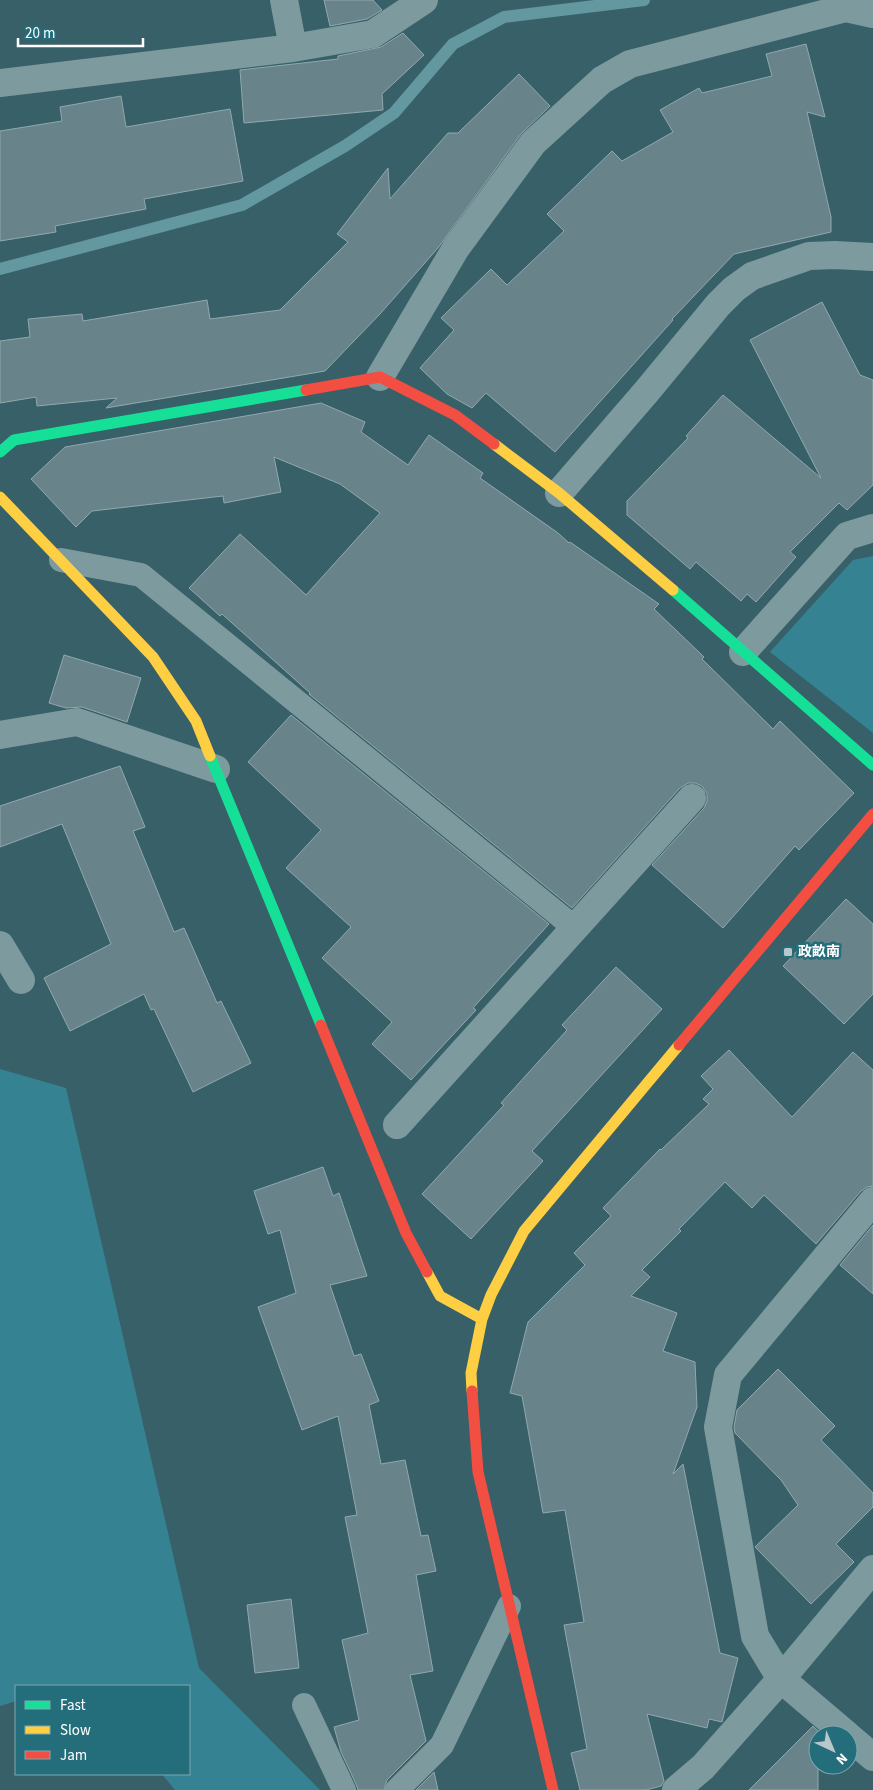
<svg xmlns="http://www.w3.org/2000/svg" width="873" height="1790" viewBox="0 0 873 1790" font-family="'Source Sans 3','Noto Sans JP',sans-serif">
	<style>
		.green { fill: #358392 }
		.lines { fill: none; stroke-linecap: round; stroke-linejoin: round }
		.stream { stroke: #6498a0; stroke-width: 12 }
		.building { fill: #68848a; stroke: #90a9ae }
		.lane { stroke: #7d9a9f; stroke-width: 24 }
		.street { stroke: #7d9a9f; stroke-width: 28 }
		.fast { stroke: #16e098; stroke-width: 11 }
		.slow { stroke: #ffcf43; stroke-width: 11 }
		.jam { stroke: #f24e42; stroke-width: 11 }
		.poi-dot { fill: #b9c7ca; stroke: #246e7c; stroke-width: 2 }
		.labels { text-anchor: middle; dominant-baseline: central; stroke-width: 5; stroke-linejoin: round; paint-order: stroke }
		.poi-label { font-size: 14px; font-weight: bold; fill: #fff; stroke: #246e7c; text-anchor: start }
	</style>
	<rect width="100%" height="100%" fill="#386068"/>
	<!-- green -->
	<path class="green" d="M873 556V733L770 652 853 560Z
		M0 1069 66 1088 199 1668 320 1790H175L162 1774H189V1686H16V1701L0 1706Z"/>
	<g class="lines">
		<!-- stream -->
		<path class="stream" d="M0 269 242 205 345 146 394 113 453 44 504 17 644 0"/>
	</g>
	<!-- building -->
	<path class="building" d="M324 0H373L382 10 367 19 330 26Z
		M403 33 424 55 382 94 383 110 244 123 240 70 338 59V56L381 47Z
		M806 44 825 117 807 112 831 217V232L734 254 672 319 673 320 555 452 486 393 472 408 447 394 420 368 454 330 441 318 491 269 507 285 564 231 547 214 612 151 622 161 673 132 660 110 699 88 702 93 772 76 766 54Z
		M519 74 550 106 521 134 438 248 380 314 325 371 106 408 117 398 37 406 36 397 0 403V341L30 337 28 319 82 314 83 321 207 300 210 319 280 310 348 242 337 234 388 168 390 199 448 133H458Z
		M121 96 126 127 230 109 243 181 144 199 146 209 55 226 56 232 0 241V131L62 121 60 107Z
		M822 302 860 375 873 380V485L847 510 839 503 790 552 796 557 756 602 747 594 741 601 696 562 690 569 627 515V501L688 438 686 436 723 395 821 478 750 340Z
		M321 403 365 422 361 432 408 465 429 435 483 473 480 478 558 533 569 543 570 542 659 604 654 609 704 657 702 659 773 729 780 721 854 793 799 850 795 846 723 928 652 865 704 808 707 801V794L702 786 695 783H688L680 788 572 908 309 694 310 693 222 614 220 616 189 588 240 534 306 595 380 513 340 484 274 457 281 492 224 503 223 496 92 511 76 527 31 479 65 447Z
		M64 655 141 678 127 722 82 707 66 708 49 703Z
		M291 715 549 924 473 1008 476 1010 411 1080 372 1044 392 1022 322 958 351 927 286 868 321 830 248 762Z
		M120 766 145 827 133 831 174 932 184 928 217 1003 221 1001 251 1063 193 1092 154 1009 151 1010 144 994 70 1031 44 978 111 944 62 824 0 847V806Z
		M846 899 873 924V994L844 1024 783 966Z
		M616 967 662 1009 532 1151 543 1161 471 1239 422 1194 504 1105 501 1103 567 1030 562 1025Z
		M729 1050 792 1117 853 1052 873 1070V1186L867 1187 861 1191 816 1244 764 1195 752 1208 725 1182 679 1229 681 1231 642 1270 650 1277 631 1296 677 1313 663 1351 695 1362 697 1407 673 1474 683 1464 720 1653 738 1658 722 1722 709 1719 707 1728 647 1714 664 1781 661 1786 646 1790H580L571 1753 587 1749 564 1625 584 1622 565 1510 543 1513 522 1396 510 1393 528 1322 585 1265 574 1253 611 1216 603 1208 660 1149 661 1150 709 1104 703 1099 713 1089 701 1076Z
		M323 1167 333 1196 339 1193 367 1276 330 1285 354 1356 361 1354 379 1401 369 1405 381 1464 405 1460 421 1536 428 1535 436 1571 416 1575 433 1671 410 1675 426 1741 387 1780 384 1790H358L356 1784 341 1752 334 1727 359 1720 342 1640 368 1633 345 1517 357 1515 338 1416 302 1430 258 1307 296 1293 280 1230 268 1234 254 1191Z
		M873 1225V1294L840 1265Z
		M778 1369 835 1426 821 1440 873 1493V1507L836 1544 854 1562 811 1604 755 1547 798 1505 781 1480 735 1433 734 1427 737 1410Z
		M291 1599 299 1668 255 1673 247 1605Z
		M813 1726 818 1731V1790H749Z
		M434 1772 438 1790H416Z"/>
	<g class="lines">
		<!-- lane -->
		<path class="lane" d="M61 560 141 575 575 928
			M304 1705 344 1790
			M397 1790 442 1745 509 1606"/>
		<!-- street -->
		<path class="street" d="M284 0 293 48
			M0 83 293 48 373 34 424 0
			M380 377 456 248 533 143 602 80 630 64 846 8 873 14
			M559 493 647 391 718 305 734 289 752 276 809 256 835 255 873 257
			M743 652 847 536 873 528
			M0 735 77 722 216 769
			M0 945 21 980
			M397 1125 692 798
			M847 1735 781 1679 755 1636 718 1427 728 1375 873 1201
			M848 1736 873 1757
			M676 1790 703 1767 781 1679 873 1569"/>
		<!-- fast -->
		<path class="fast" d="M0 452 14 440 306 390
			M673 590 873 765
			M210 756 321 1025"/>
		<!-- slow -->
		<path class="slow" d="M494 444 559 493 673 590
			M0 497 153 657 196 721 210 756
			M427 1272 440 1296 482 1319
			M472 1391 471 1373 482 1319 491 1295 524 1231 679 1045"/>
		<!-- jam -->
		<path class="jam" d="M306 390 380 377 455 415 494 444
			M321 1025 406 1233 427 1272
			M679 1045 873 814
			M472 1391 478 1472 553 1790"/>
	</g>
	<!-- markers -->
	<rect class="poi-dot" x="783" y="947" width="10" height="10" rx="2.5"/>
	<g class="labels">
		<!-- poi labels -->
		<g class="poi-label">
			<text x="798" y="952">政畝南</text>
		</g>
	</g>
	<!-- legend -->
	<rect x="15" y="1685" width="175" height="90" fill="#246e7c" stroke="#7ca8b0"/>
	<rect x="25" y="1701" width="25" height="8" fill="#16e098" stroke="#7ca8b0"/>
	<text x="60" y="1710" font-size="15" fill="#ffffff">Fast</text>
	<rect x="25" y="1726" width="25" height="8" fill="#ffcf43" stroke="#7ca8b0"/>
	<text x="60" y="1735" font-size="15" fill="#ffffff">Slow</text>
	<rect x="25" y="1751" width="25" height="8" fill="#f24e42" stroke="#7ca8b0"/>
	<text x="60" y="1760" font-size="15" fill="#ffffff">Jam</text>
	<!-- north arrow -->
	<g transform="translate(833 1750) rotate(136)"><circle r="24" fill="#246e7c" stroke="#7ca8b0"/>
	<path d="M0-4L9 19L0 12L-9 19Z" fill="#b9c7ca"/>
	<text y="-8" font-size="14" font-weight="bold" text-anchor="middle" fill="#ffffff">N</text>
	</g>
	<!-- scale -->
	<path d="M18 38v8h125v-8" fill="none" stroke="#ffffff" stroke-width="2.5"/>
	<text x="25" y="38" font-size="15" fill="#ffffff" stroke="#246e7c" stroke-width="4" paint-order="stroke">20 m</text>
</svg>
